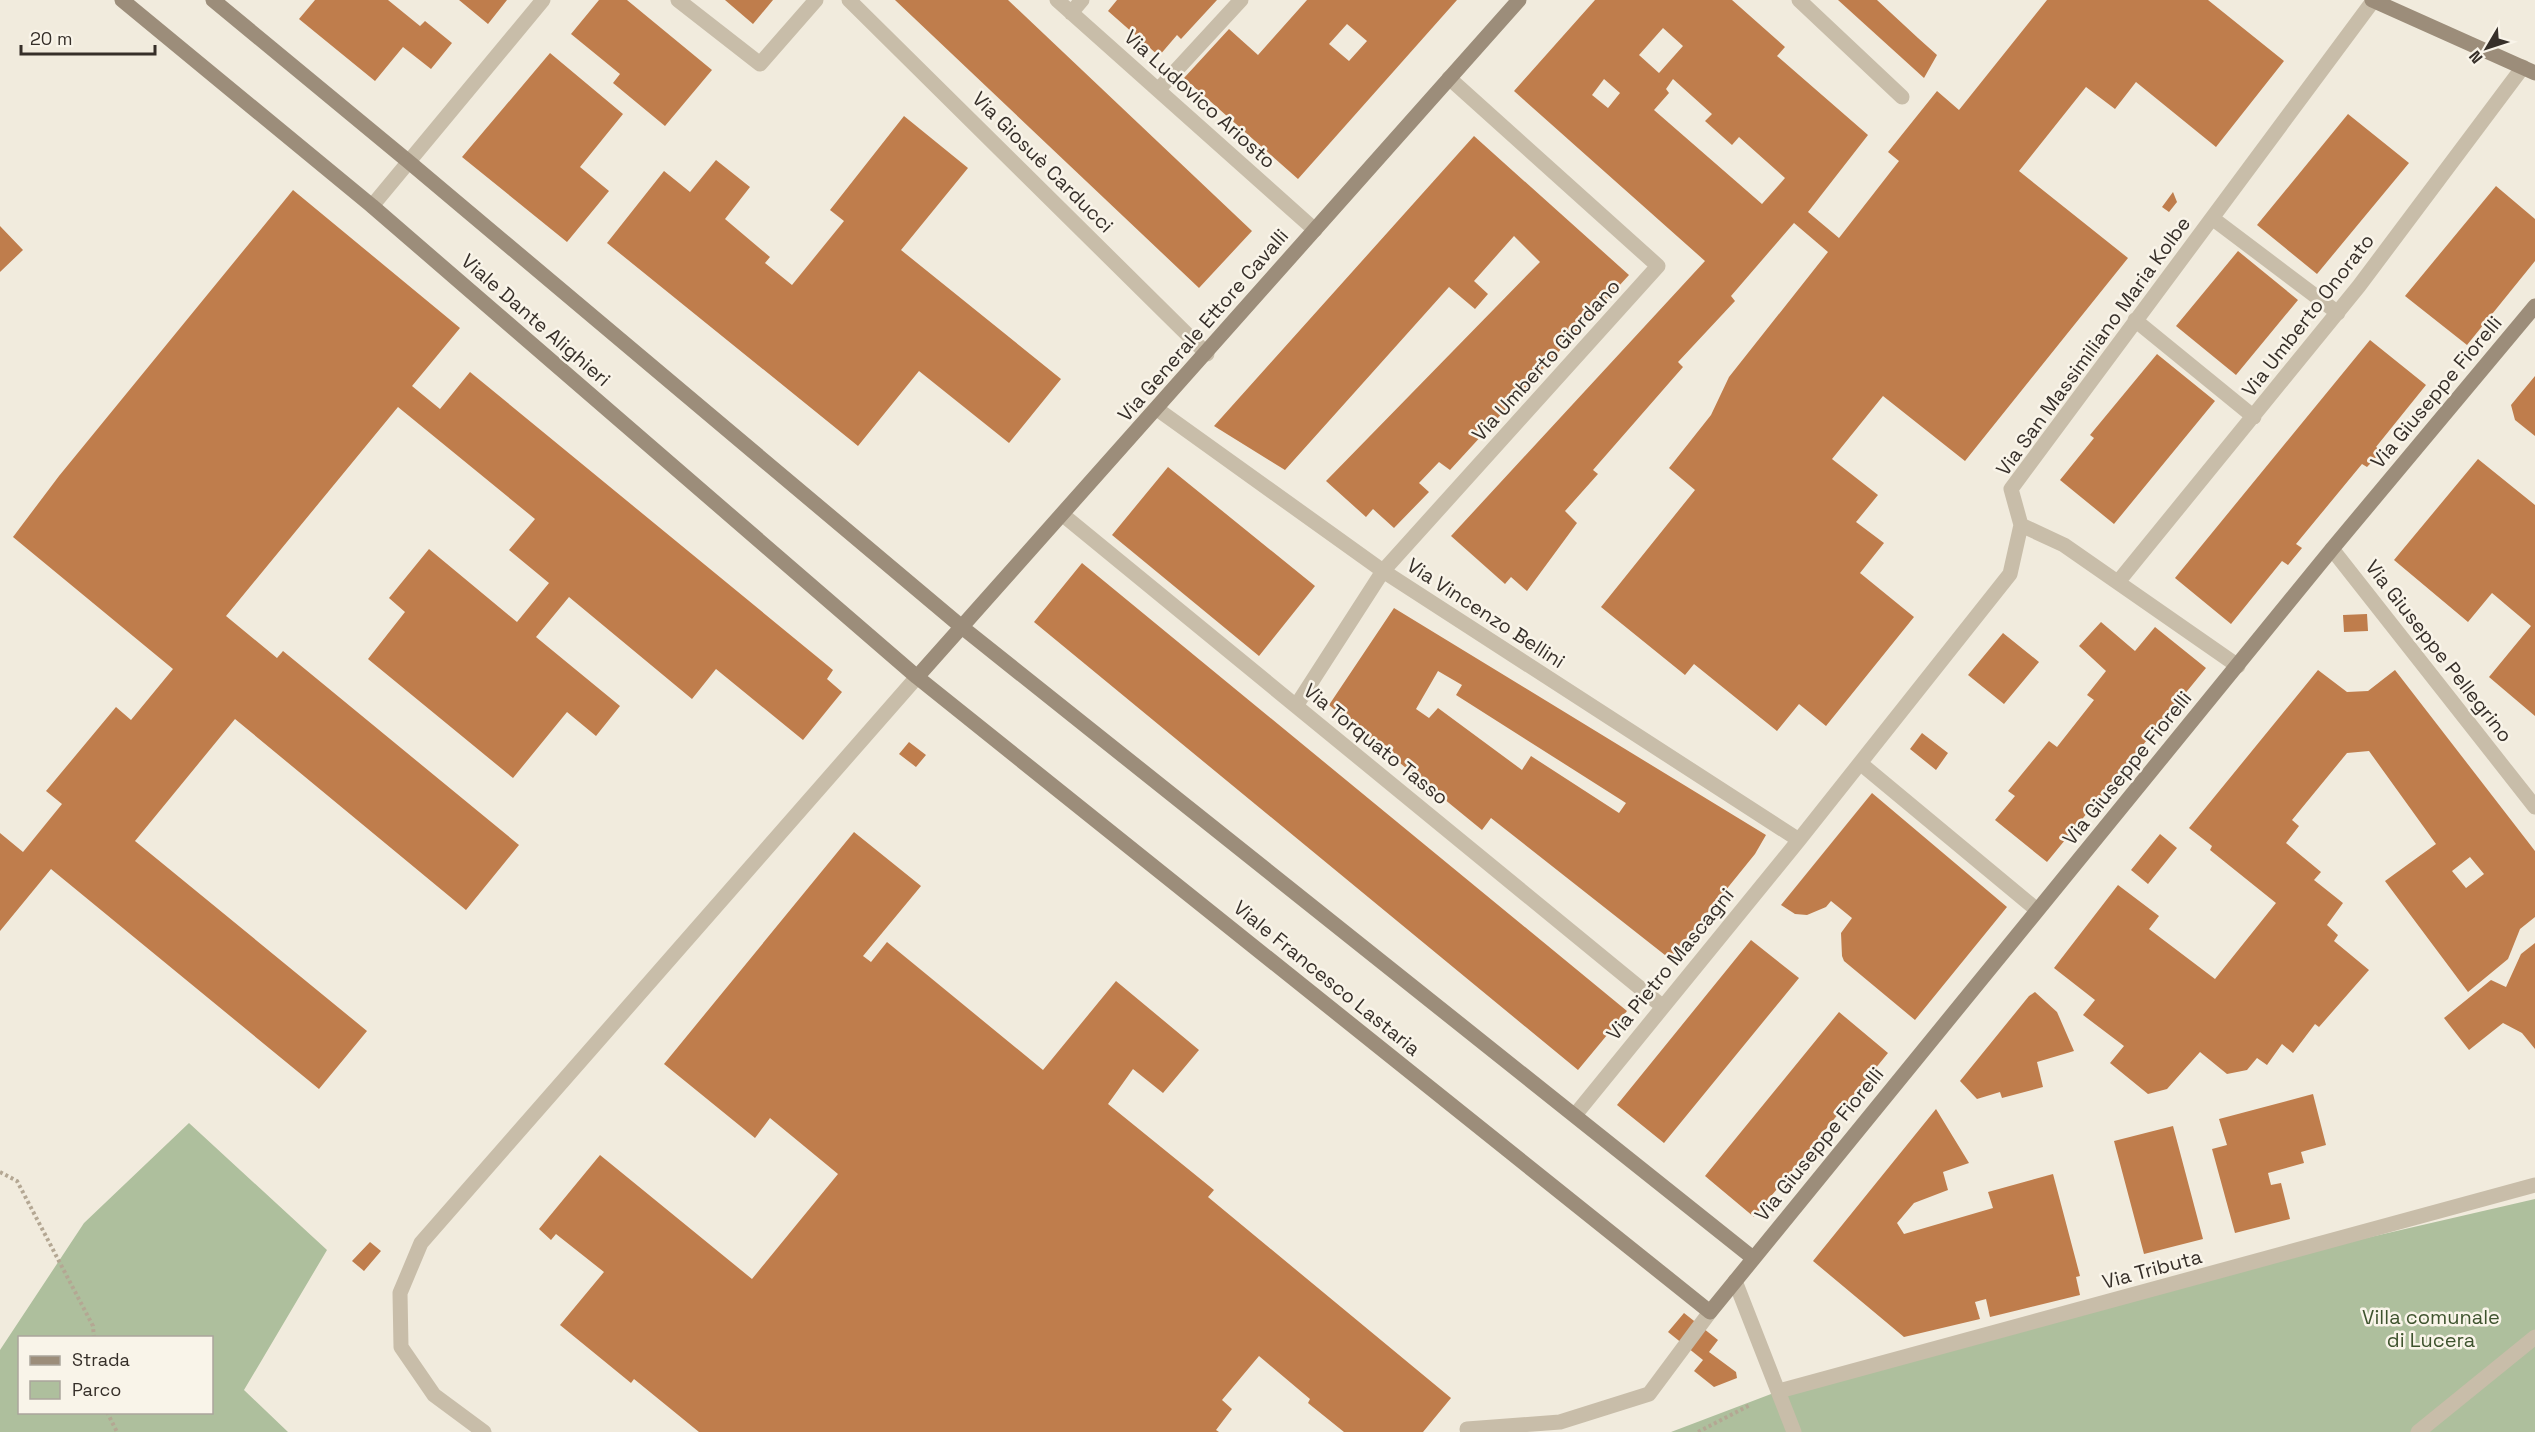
<svg xmlns="http://www.w3.org/2000/svg" width="2535" height="1432" viewBox="0 0 2535 1432" font-family="'Space Grotesk',sans-serif">
	<style>
		.green { fill: #aebf9d; fill-rule: evenodd }
		.building { fill: #bf7d4c; fill-rule: evenodd }
		.lines { fill: none; stroke-linecap: round; stroke-linejoin: round }
		.path { stroke: #b4a793; stroke-width: 4; stroke-dasharray: 3 3; stroke-linecap: butt }
		.lane { stroke: #c8bda9; stroke-width: 15 }
		.street { stroke: #c8bda9; stroke-width: 15 }
		.secondary { stroke: #9c8d7a; stroke-width: 15 }
		.labels { text-anchor: middle; dominant-baseline: central; stroke-width: 5; stroke-linejoin: round; paint-order: stroke }
		.street-label { font-size: 20px; fill: #362f29; stroke: #f9f4e9 }
		.park-label { font-size: 20px; fill: #3e532e; stroke: #f9f4e9 }
	</style>
	<rect width="100%" height="100%" fill="#f1ebdd"/>
	<!-- green -->
	<path class="green" d="M189 1123 327 1250 244 1390 288 1432H0V1350L84 1223ZM20 1338H212V1412H20Z
		M2535 1199V1432H1671L1779 1391 2223 1271Z"/>
	<!-- building -->
	<path class="building" d="M315 0H388L420 26 425 21 452 43 431 69 403 47 375 81 299 19Z
		M459 0H507L488 24Z
		M599 0H627L712 70 665 126 613 83 620 74 571 34Z
		M725 0H773L753 24Z
		M895 0H1008L1252 231 1199 288Z
		M1117 0H1217L1181 39 1177 35 1159 56 1108 11Z
		M1307 0H1457L1298 179 1184 78 1229 29 1258 55ZM1347 24 1367 41 1349 61 1329 44Z
		M1595 0H1732L1785 47 1777 56 1868 135 1808 212 1839 238 1899 161 1888 152 1937 91 1959 110 2047 0H2208L2284 61 2216 147 2136 82 2115 109 2086 87 2019 171 2128 258 1965 461 1883 396 1832 459 1878 495 1856 522 1884 543 1860 573 1914 617 1826 726 1799 704 1777 731 1694 664 1685 675 1601 607 1695 490 1669 468 1711 415 1729 377 1828 252 1794 223 1731 296 1735 301 1678 362 1683 367 1593 470 1598 474 1565 511 1577 523 1527 591 1511 577 1505 584 1451 536 1705 261 1514 91ZM1663 28 1683 46 1659 73 1639 55ZM1604 79 1620 93 1608 108 1592 95ZM1673 79 1712 114 1705 121 1732 145 1739 137 1785 178 1762 204 1654 110 1669 93 1666 89Z
		M1838 0H1877L1918 38 1937 55 1924 78Z
		M550 53 623 114 580 167 609 191 567 242 462 157Z
		M2348 114 2409 163 2317 274 2257 225Z
		M904 116 968 168 901 250 1061 379 1009 443 919 371 858 446 607 243 664 171 690 192 716 160 750 187 725 219 770 257 765 263 792 285 844 221 830 210Z
		M1474 136 1629 275 1450 470 1439 462 1419 483 1429 492 1394 528 1373 509 1366 517 1326 481 1540 262 1514 236 1474 281 1488 294 1475 309 1449 287 1285 470 1214 426Z
		M2496 186 2535 219V261L2467 345 2405 296Z
		M293 190 460 328 412 386 440 409 470 372 833 670 827 679 842 692 803 740 716 669 692 699 569 597 536 637 620 706 596 736 567 712 513 778 368 659 405 612 389 598 429 549 517 622 549 583 509 550 535 519 398 407 226 616 277 658 283 651 519 845 466 910 235 719 135 841 367 1031 319 1089 51 869 0 931V833L23 852 62 804 46 791 116 707 131 720 173 669 13 537 59 476Z
		M2173 192 2177 202 2169 212 2162 207Z
		M0 226 23 250 0 272Z
		M2238 251 2298 300 2236 375 2176 326Z
		M2370 340 2426 385 2376 447 2382 451 2367 467 2362 464 2296 544 2302 548 2288 565 2282 561 2231 624 2175 578Z
		M2157 354 2215 401 2114 524 2060 480 2094 438 2090 435Z
		M2535 376V436L2515 420 2511 405Z
		M2478 459 2535 505V716L2489 677 2531 626 2492 593 2468 622 2394 560Z
		M1168 467 1315 586 1259 656 1112 535Z
		M1082 563 1627 1011 1578 1070 1034 622Z
		M1394 608 1766 835 1755 854 1670 959 1491 818 1482 830 1329 705ZM1438 671 1462 685 1456 695 1626 803 1619 813 1531 756 1522 770 1438 708 1429 718 1416 709Z
		M2367 614 2368 631 2344 632 2343 615Z
		M2101 622 2135 651 2155 627 2206 668 2047 862 1995 820 2015 796 2008 791 2049 741 2057 747 2094 700 2087 695 2106 671 2079 646Z
		M2003 633 2039 662 2004 704 1968 675Z
		M2318 670 2347 692 2368 691 2395 670 2535 851V917L2520 929 2508 959 2468 992 2385 881 2436 844 2369 751 2347 753 2292 820 2299 826 2286 843 2321 872 2314 880 2343 903 2327 925 2338 935 2334 941 2369 970 2319 1027 2315 1024 2293 1053 2282 1044 2267 1065 2257 1058 2247 1070 2227 1074 2200 1052 2167 1089 2148 1094 2110 1063 2124 1046 2083 1015 2095 1000 2054 968 2118 885 2159 916 2149 929 2215 979 2276 903 2210 850 2212 846 2189 828ZM2470 857 2484 874 2466 888 2452 871Z
		M1922 733 1948 753 1936 770 1910 749Z
		M909 742 926 755 916 767 899 754Z
		M1872 793 2007 907 1915 1020 1844 961 1842 956 1841 933 1852 918 1831 901 1826 907 1807 915 1795 914 1781 905Z
		M854 832 921 886 863 956 871 962 887 942 1043 1070 1116 981 1199 1050 1163 1093 1133 1069 1108 1104 1214 1190 1208 1197 1451 1398 1423 1432H1344L1308 1403 1310 1399 1259 1356 1222 1400 1232 1409 1216 1430 1219 1432H699L634 1379 631 1383 560 1325 604 1272 556 1234 551 1240 539 1229 600 1155 752 1279 838 1174 770 1118 755 1138 664 1064Z
		M2160 834 2177 848 2148 884 2131 870Z
		M1751 940 1799 978 1664 1143 1617 1105Z
		M2535 943V1049L2522 1033 2503 1023 2469 1050 2444 1018 2491 980 2506 987 2521 954Z
		M2035 992 2057 1012 2074 1051 2037 1062 2043 1087 2002 1098 2000 1092 1977 1099 1960 1081 2029 996Z
		M1839 1012 1888 1053 1754 1217 1705 1176Z
		M2313 1094 2326 1145 2301 1152 2304 1163 2268 1173 2271 1185 2281 1183 2290 1219 2235 1233 2212 1149 2227 1145 2219 1119Z
		M1936 1109 1969 1163 1943 1172 1948 1190 1914 1203 1897 1223 1904 1234 1993 1208 1988 1192 2053 1174 2080 1276 2076 1277 2080 1295 1990 1317 1986 1299 1975 1302 1980 1319 1904 1337 1813 1261Z
		M2173 1126 2203 1239 2144 1254 2114 1141Z
		M370 1242 381 1251 364 1271 352 1261Z
		M1684 1313 1718 1340 1709 1352 1736 1372 1737 1378 1714 1387 1694 1371 1703 1360 1668 1332Z"/>
	<g class="lines">
		<!-- path -->
		<path class="path" d="M0 1172 17 1181 93 1326 94 1338
			M107 1412 117 1432
			M1698 1432 1750 1405"/>
		<!-- lane -->
		<path class="lane" d="M1467 1429 1560 1422 1649 1394 1710 1312
			M484 1432 434 1395 401 1347 400 1293 421 1243 917 677"/>
		<!-- street -->
		<path class="street" d="M678 0 760 64 816 0
			M849 0 1207 354
			M1057 0 1315 230
			M1799 0 1902 97
			M1071 13 1082 0
			M1158 90 1241 0
			M372 206 543 0
			M2212 218 2338 313
			M2135 320 2254 417
			M1157 409 1383 571 1799 840
			M1063 515 1662 1006
			M2021 525 2064 545 2238 666
			M2332 549 2535 807
			M2118 582 2359 286 2523 67
			M1296 706 1383 571 1658 266 1449 78
			M1860 763 2037 910
			M1575 1115 1799 840 2010 574 2021 525 2011 489 2373 1
			M1735 1281 1794 1432
			M1779 1391 2535 1185
			M2418 1432 2535 1337"/>
		<!-- secondary -->
		<path class="secondary" d="M122 0 372 206 917 677 1710 1312 2332 549 2535 306
			M213 0 409 162 963 628 1753 1258
			M2372 0 2535 73
			M917 677 1519 0"/>
	</g>
	<g class="labels">
		<!-- street labels -->
		<g class="street-label">
			<text transform="translate(1200 99) rotate(42)">Via Ludovico Ariosto</text>
			<text transform="translate(1043 162) rotate(45)">Via Giosuè Carducci</text>
			<text transform="translate(2308 315) rotate(-52)">Via Umberto Onorato</text>
			<text transform="translate(536 320) rotate(41)">Viale Dante Alighieri</text>
			<text transform="translate(1203 325) rotate(-49)">Via Generale Ettore Cavalli</text>
			<text transform="translate(2093 346) rotate(-54)">Via San Massimiliano Maria Kolbe</text>
			<text transform="translate(1546 360) rotate(-48)">Via Umberto Giordano</text>
			<text transform="translate(2436 392) rotate(-50)">Via Giuseppe Fiorelli</text>
			<text transform="translate(1486 613) rotate(33)">Via Vincenzo Bellini</text>
			<text transform="translate(2439 651) rotate(52)">Via Giuseppe Pellegrino</text>
			<text transform="translate(1376 744) rotate(39)">Via Torquato Tasso</text>
			<text transform="translate(2127 768) rotate(-51)">Via Giuseppe Fiorelli</text>
			<text transform="translate(1670 964) rotate(-51)">Via Pietro Mascagni</text>
			<text transform="translate(1327 978) rotate(39)">Viale Francesco Lastaria</text>
			<text transform="translate(1819 1144) rotate(-51)">Via Giuseppe Fiorelli</text>
			<text transform="translate(2152 1269) rotate(-15)">Via Tributa</text>
		</g>
		<!-- park labels -->
		<g class="park-label">
			<text x="2431" y="1317">Villa comunale<tspan x="2431" dy="23">di Lucera</tspan></text>
		</g>
	</g>
	<!-- legend -->
	<rect x="18" y="1336" width="195" height="78" fill="#f9f4e9" stroke="#aba59c" stroke-width="1.5"/>
	<rect x="30" y="1356" width="30" height="9" fill="#9c8d7a" stroke="#aba59c" stroke-width="1.5"/>
	<text x="72" y="1366" font-size="18" fill="#362f29">Strada</text>
	<rect x="30" y="1381" width="30" height="18" fill="#aebf9d" stroke="#aba59c" stroke-width="1.5"/>
	<text x="72" y="1396" font-size="18" fill="#362f29">Parco</text>
	<!-- north arrow -->
	<g transform="translate(2487 48) rotate(231)" stroke="#f9f4e9" stroke-width="4.5" paint-order="stroke">
	<path d="M0-4.5L10 22L0 15L-10 22Z" fill="#362f29"/>
	<text y="-9" font-size="16" font-weight="bold" text-anchor="middle" fill="#362f29">N</text>
	</g>
	<!-- scale -->
	<path d="M21 45v9h134v-9" fill="none" stroke="#362f29" stroke-width="3"/>
	<text x="30" y="45" font-size="18" fill="#362f29" stroke="#f9f4e9" stroke-width="4.5" paint-order="stroke">20 m</text>
</svg>
